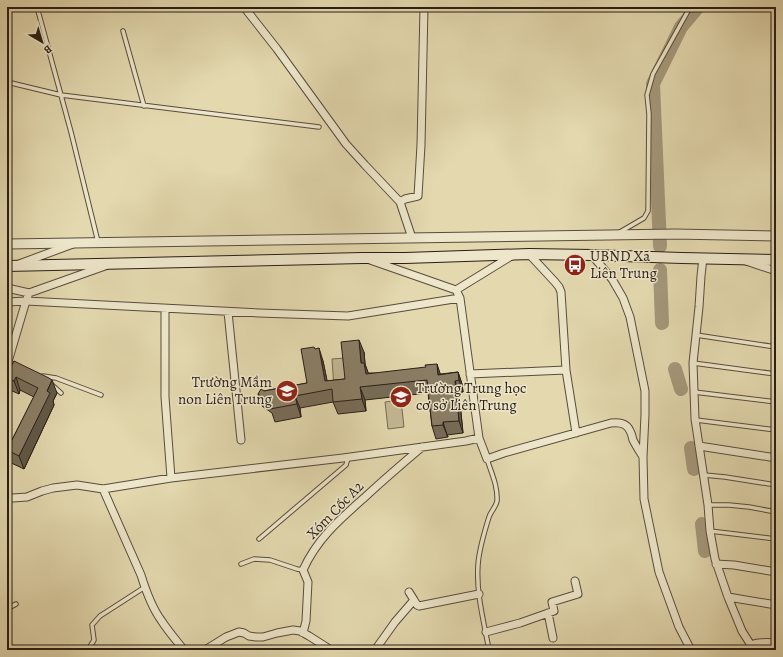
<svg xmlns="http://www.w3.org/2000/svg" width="783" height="657" viewBox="0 0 783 657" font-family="Alegreya,serif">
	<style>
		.green { fill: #c3b894; stroke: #766a56 }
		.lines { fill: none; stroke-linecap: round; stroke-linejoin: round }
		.river { stroke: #a4987b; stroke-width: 14 }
		.service-casing { stroke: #584c3d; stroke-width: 5.5 }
		.minor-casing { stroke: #584c3d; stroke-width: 9 }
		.tertiary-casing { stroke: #584c3d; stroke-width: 11 }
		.secondary-casing { stroke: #291d17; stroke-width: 12 }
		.service { stroke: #ede6ca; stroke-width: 3.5 }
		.minor { stroke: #ede6ca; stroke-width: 7 }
		.tertiary { stroke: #ede6ca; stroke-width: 9 }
		.secondary { stroke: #ede6ca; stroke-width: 10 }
		.wall { fill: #776c58; stroke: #291d17 }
		.shaded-wall { fill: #615847; stroke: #291d17 }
		.building { fill: #8a7e66; stroke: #291d17 }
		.labels { text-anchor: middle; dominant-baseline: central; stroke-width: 3; stroke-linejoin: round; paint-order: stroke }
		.poi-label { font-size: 15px; fill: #291d17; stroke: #ede6ca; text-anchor: start }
		.street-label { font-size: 15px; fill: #291d17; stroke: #ede6ca }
	</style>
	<rect width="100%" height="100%" fill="#e3d8ae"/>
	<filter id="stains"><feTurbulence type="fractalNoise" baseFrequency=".005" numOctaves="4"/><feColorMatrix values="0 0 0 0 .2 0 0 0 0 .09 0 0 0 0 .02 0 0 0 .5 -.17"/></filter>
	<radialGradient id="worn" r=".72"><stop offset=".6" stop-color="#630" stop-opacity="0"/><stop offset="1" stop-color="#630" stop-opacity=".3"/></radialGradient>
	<!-- green -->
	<path class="green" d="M345 358 348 387 334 388 332 359Z
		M401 400 404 427 388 429 385 402Z"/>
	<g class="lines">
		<!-- river -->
		<path class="river" d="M660 246 653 84 681 27 698 7
			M660 270 662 323
			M675 369 681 389
			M691 448 694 469
			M702 524 705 551"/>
		<!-- service casing -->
		<g class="service-casing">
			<path id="service" d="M37 7 71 132 98 242
				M123 31 144 106
				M7 82 61 95 319 127
				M620 232 644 218 648 211 649 114 647 95 653 74 688 11 691 7
				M696 335 776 347
				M693 363 776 374
				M43 376 56 378 101 395
				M51 384 61 393
				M694 392 776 402
				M696 420 776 430
				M487 459C491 472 498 486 497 501 496 507 491 511 489 517 484 533 479 549 478 565 476 594 484 622 489 650
				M704 475 725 477 776 485
				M708 505H729L749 507 776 512
				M710 531 776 539
				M259 539 346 465 348 458
				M241 564 254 559 270 560 297 569 303 570
				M7 609 16 604
				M88 650 94 640 92 625 100 616 145 587"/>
		</g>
		<!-- minor casing -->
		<g class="minor-casing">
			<path id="minor" d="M244 7 277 49 346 144 365 165 400 202 412 238
				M400 202 405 199 418 196 421 145 424 7
				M529 254 555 282 559 287 561 292 566 370 576 433
				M592 255 612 279 623 298 630 317 645 391V415L643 457 644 499 659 572 679 627 691 650
				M703 258 701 276 699 307 693 363 695 419 708 505 710 531 715 559 728 597 742 631 754 650
				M370 260 456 290 513 255
				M746 261 776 271
				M19 264 73 244
				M7 288 29 293 26 301 259 313 348 316 460 298
				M29 293 105 266
				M7 302 26 301 7 365
				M165 309V397L171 478
				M228 312 241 440
				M470 374 566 370
				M479 438 487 459 504 453 611 423C618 422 627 423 630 431 632 434 632 437 633 440 636 446 640 452 643 457
				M699 446 776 458
				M103 489 141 575C145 588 153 609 161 620 168 631 176 640 184 650
				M7 497 13 498 27 497 42 491 53 488 77 485 103 489 171 478 343 458 466 441 479 438 460 298 456 290
				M716 564 734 565 776 572
				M409 592 414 600
				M728 597 776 605
				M548 613 553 638
				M486 632 520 623 554 611 552 602 578 594 575 581
				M303 633 306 621 308 582 303 570C317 539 339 520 364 498 383 480 402 464 422 447
				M750 645C759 642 766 642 776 643
				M205 650 226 637 239 632 244 633 249 636 256 637H263L277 633 293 630 300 631 309 636 331 650
				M375 650 395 622 414 600 417 605 419 606 479 594"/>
		</g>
		<!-- tertiary casing -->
		<g class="tertiary-casing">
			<path id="tertiary" d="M7 244 675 234 776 236"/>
		</g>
		<!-- secondary casing -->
		<g class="secondary-casing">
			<path id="secondary" d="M7 266 362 258H405L529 254 592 255 682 258 776 260"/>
		</g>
		<!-- service -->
		<use href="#service" class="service"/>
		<!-- minor -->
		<use href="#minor" class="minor"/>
		<!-- tertiary -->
		<use href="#tertiary" class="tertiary"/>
		<!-- secondary -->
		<use href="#secondary" class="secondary"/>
	</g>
	<!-- wall -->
	<path class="wall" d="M315 349 323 361 327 381 345 379 364 352 365 364 368 373 441 374 458 372 462 384 463 392 459 393 463 433 447 435 448 437 436 439 432 426 428 393 365 400 366 411 338 414 333 402 300 408 301 417 275 422 272 413 262 406 258 394 264 391 307 383Z
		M14 361 57 393 53 401 54 405 24 469 7 461V438L12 440 34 397 20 390 19 394 10 390 7 380V374Z"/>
	<!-- shaded-wall -->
	<path class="shaded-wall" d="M359 340 364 352 365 364 369 375 370 386 361 363Z
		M319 348 323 361 329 390 325 381Z
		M437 364 441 376 438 375Z
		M458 372 462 384 463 392 459 380Z
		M16 377 20 390 19 394 14 381Z
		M52 380 57 393 53 401 54 405 24 469 19 456Z
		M455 381 459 393 463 433 459 421Z
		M360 387 365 400 366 411 362 399Z
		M295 396 300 408 301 417 297 404Z
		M443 422 447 435 448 437 443 425Z"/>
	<!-- building -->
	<path class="building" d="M359 340 361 363H364L366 374 426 367 425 365 437 364 438 375 458 372 459 380 455 381 459 421 443 422V425L432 426 427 380 360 387 362 399 333 402 332 389 295 396 297 404 270 409 269 402 258 394 261 389 264 391 307 383 301 349 314 347 315 349 319 348 325 381 345 379 341 342Z
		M14 361 49 378 52 380 47 391 50 393 19 456 7 450V438L12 440 38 388 16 377 14 381 7 378V374Z"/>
	<!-- icons -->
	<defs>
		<g id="bus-disc" transform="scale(1.15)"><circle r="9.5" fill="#8f2418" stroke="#ede6ca"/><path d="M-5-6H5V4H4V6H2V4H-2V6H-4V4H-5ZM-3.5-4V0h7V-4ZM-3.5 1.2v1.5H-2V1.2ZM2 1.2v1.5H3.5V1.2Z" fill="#fff"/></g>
		<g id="school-disc" transform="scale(1.15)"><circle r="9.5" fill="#8f2418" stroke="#ede6ca"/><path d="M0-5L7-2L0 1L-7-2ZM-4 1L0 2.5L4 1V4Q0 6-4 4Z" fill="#fff"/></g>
	</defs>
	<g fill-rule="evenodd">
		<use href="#bus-disc" x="575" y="265"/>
		<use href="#school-disc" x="287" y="391"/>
		<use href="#school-disc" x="401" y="397"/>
	</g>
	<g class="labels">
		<!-- poi labels -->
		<g class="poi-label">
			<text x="590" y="256">UBND Xã<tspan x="590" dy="17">Liên Trung</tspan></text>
			<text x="272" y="382" text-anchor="end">Trường Mầm<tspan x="272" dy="17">non Liên Trung</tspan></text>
			<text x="416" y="388">Trường Trung học<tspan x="416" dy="17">cơ sở Liên Trung</tspan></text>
		</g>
		<!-- street labels -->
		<g class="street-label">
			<text transform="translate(335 510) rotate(-46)">Xóm Cốc A2</text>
		</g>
	</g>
	<!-- margin -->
	<rect width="783" height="657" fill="none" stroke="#e3d8ae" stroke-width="24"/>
	<rect x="8" y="8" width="767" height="641" fill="none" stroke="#291d17" stroke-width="2"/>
	<rect x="12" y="12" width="759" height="633" fill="none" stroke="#291d17"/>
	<!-- north arrow -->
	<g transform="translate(42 42) rotate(142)" stroke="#ede6ca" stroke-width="3" paint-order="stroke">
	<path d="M0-3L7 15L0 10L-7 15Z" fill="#291d17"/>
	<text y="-6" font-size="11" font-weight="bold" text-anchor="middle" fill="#291d17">B</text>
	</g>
	<rect width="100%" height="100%" filter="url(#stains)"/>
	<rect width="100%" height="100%" fill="url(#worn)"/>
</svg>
